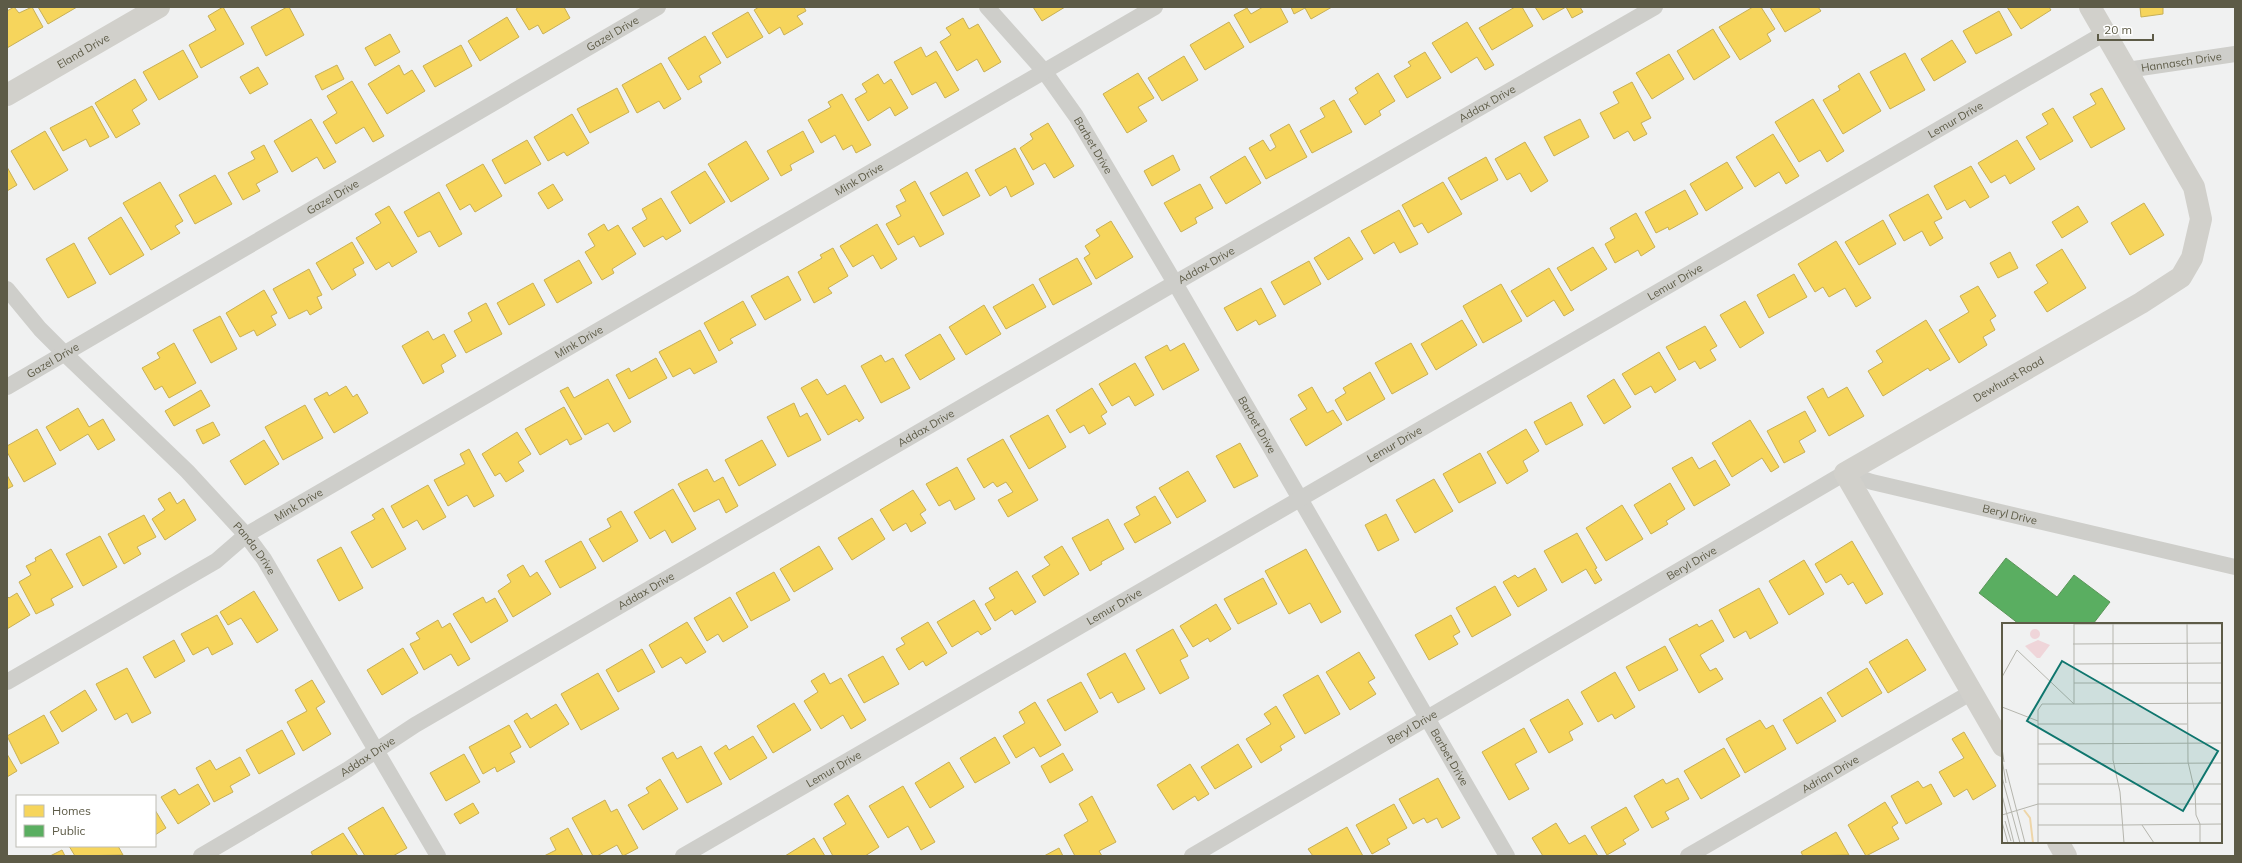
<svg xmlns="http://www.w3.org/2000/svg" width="2242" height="863" viewBox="0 0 2242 863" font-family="Mulish,sans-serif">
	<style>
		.homes { fill: #f6d55c; stroke: #c8b056 }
		.public { fill: #5aae61; stroke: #5b9559 }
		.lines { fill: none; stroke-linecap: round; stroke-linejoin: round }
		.street { stroke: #cececa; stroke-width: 16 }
		.secondary { stroke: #d1d0cb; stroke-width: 22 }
		.labels { text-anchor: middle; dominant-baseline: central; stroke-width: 4; stroke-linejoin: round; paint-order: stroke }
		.street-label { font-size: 11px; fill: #5d5b47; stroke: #fff }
		.inset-river { fill: none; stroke: #eed6a9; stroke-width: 2 }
		.inset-road { fill: none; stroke: #b5b5ad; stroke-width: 1 }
		.view { fill: #0f766e; fill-opacity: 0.15; stroke: #0f766e; stroke-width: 2 }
		.inset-edge { fill: none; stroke: #5d5b47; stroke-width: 2 }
	</style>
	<rect width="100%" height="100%" fill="#f0f1f1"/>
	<!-- homes -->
	<path class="homes" d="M14 7 19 13 32 7 43 27 7 48V11Z
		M38 7H77L48 24Z
		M223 7 244 44 201 68 189 45 216 30 208 16Z
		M287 7H289L304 35 266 56 251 27Z
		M519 7H564L570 18 543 34 538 25 529 30 516 9Z
		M759 7H804L806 11 797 16 803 24 784 35 780 27 769 34 754 10Z
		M1033 7H1065L1042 21Z
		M1263 7H1280L1288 22 1250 43 1234 15 1247 8 1251 14Z
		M1291 7H1332L1311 19 1305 8 1294 14Z
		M1515 7H1522L1533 26 1492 50 1479 28Z
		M1535 7H1566L1543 20Z
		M1566 7H1580L1583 12 1572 18Z
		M1753 7H1761L1775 29 1767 34 1771 41 1740 60 1719 27Z
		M1770 7H1818L1821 11 1785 32Z
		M2007 7H2049L2051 10 2021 29Z
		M2140 7H2163V14L2141 17Z
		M1999 11 2012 35 1976 54 1963 31Z
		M748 12 763 37 727 58 712 33Z
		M507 17 519 37 480 61 468 41Z
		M963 18 969 29 978 24 1001 62 984 72 977 59 957 71 940 42 951 35 946 28Z
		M1229 22 1244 47 1205 70 1190 45Z
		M1467 22 1494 65 1485 70 1477 57 1451 73 1432 43Z
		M1713 29 1730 57 1694 80 1677 51Z
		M390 34 400 52 375 66 365 48Z
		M705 36 721 63 699 76 702 82 688 90 668 58Z
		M1952 40 1966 62 1934 81 1921 59Z
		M461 45 472 66 435 87 423 66Z
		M921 47 926 57 936 51 959 90 945 98 936 82 912 95 894 62Z
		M183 50 198 77 159 100 143 72Z
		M1425 52 1441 78 1407 98 1394 76 1411 66 1408 62Z
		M1905 53 1925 90 1890 109 1870 72Z
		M1669 54 1684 79 1652 99 1636 73Z
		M1184 56 1198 80 1162 101 1148 78Z
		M661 63 681 99 664 109 659 101 637 113 622 85Z
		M337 65 344 79 322 90 315 76Z
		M399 65 404 75 412 70 425 91 387 114 368 84Z
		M258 67 268 84 250 94 240 77Z
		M1138 73 1154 98 1138 107 1147 121 1127 133 1103 94Z
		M1378 73 1395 101 1379 111 1381 115 1365 125 1349 99 1358 93 1355 88Z
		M1859 73 1881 111 1843 134 1823 100 1840 90 1838 86Z
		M878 74 884 84 891 79 908 108 895 116 890 107 868 121 855 99 867 92 862 84Z
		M135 79 147 100 132 110 140 124 116 138 95 103Z
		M352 81 384 136 373 142 364 127 336 144 323 122 337 113 327 96Z
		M1632 82 1651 118 1641 123 1647 134 1634 141 1628 131 1614 139 1600 113 1619 103 1613 92Z
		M617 88 629 112 590 133 577 109Z
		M2102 88 2125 129 2091 148 2073 117 2096 104 2090 94Z
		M842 94 871 145 856 153 852 145 843 150 835 135 821 143 808 120 831 107 828 102Z
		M1813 99 1844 151 1827 162 1820 150 1799 162 1775 122Z
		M1334 100 1352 132 1312 153 1300 131 1325 117 1320 108Z
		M92 106 109 137 90 147 86 139 63 151 50 128Z
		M2053 108 2073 141 2040 160 2026 137 2048 124 2042 114Z
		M572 114 589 143 567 156 564 152 548 161 534 137Z
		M311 119 336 162 324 169 317 157 292 172 274 141Z
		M1580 119 1589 137 1554 156 1544 137Z
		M1048 123 1074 166 1054 178 1045 163 1033 170 1020 148 1033 139 1030 134Z
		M1289 124 1307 157 1266 179 1249 148 1263 140 1270 151 1276 147 1270 135Z
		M45 131 68 170 34 190 11 151Z
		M803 131 814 152 790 165 792 170 781 176 767 151Z
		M1773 134 1799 176 1786 184 1779 172 1755 187 1736 157Z
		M527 140 541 164 505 184 492 160Z
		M2017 140 2035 169 2010 184 2005 175 1991 183 1978 163Z
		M746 141 769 179 731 202 708 164Z
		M1525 142 1548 181 1531 192 1520 173 1507 180 1495 159Z
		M264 145 278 172 256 184 260 191 243 200 228 173 255 159 251 152Z
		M1015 148 1034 184 1011 197 1006 186 990 196 975 170Z
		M1173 155 1180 170 1152 186 1144 171Z
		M1245 156 1261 183 1226 204 1210 177Z
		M1486 157 1498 180 1461 200 1448 178Z
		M1727 162 1743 188 1706 211 1690 184Z
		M483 164 502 196 475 212 470 204 460 210 446 185Z
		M1971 166 1989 197 1970 208 1965 200 1947 210 1934 186Z
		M7 167 17 185 7 191Z
		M705 171 725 202 690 224 671 192Z
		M967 172 980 196 943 216 930 193Z
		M215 175 232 204 195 224 179 195Z
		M915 181 944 234 920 247 914 236 898 245 886 224 901 216 896 206 906 201 900 190Z
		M160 182 183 221 175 226 180 233 151 250 123 203Z
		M1443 182 1462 214 1428 233 1422 223 1414 227 1402 205Z
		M553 184 563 200 548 209 538 193Z
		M1200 184 1213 208 1195 218 1197 223 1181 232 1164 203Z
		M1685 190 1698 214 1669 230 1668 227 1656 233 1645 212Z
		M439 192 462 234 439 247 430 231 418 237 404 212Z
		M1928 194 1942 218 1934 222 1943 238 1930 246 1922 231 1904 241 1889 215Z
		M661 198 681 231 666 240 663 236 644 247 632 228 647 219 642 209Z
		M2144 203 2164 235 2130 255 2111 223Z
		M389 206 417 252 392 267 389 262 376 270 356 238 381 223 375 214Z
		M2078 206 2088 222 2062 238 2052 222Z
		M1399 210 1418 244 1400 253 1394 242 1374 254 1361 231Z
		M1636 213 1655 247 1641 256 1638 250 1615 263 1605 244 1615 238 1610 228Z
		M121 217 144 255 110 275 88 238Z
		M1883 220 1896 244 1859 265 1845 242Z
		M1111 221 1133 257 1096 279 1084 258 1090 254 1085 246 1100 236 1096 230Z
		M604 224 608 231 618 225 636 254 612 269 614 273 602 280 585 252 595 246 588 234Z
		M877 224 897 259 881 269 873 255 853 267 840 246Z
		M1349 237 1363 259 1328 280 1314 258Z
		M1836 241 1871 298 1856 307 1845 288 1829 297 1823 287 1815 292 1798 264Z
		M352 242 364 263 353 269 356 275 332 290 316 263Z
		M74 243 96 283 68 298 46 259Z
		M1593 247 1607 269 1571 291 1557 268Z
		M833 248 848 276 828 288 832 293 814 303 798 272 822 258 820 255Z
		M2062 249 2086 288 2047 312 2034 292 2048 283 2036 265Z
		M2010 252 2018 268 1998 278 1990 263Z
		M1077 258 1092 284 1053 305 1039 279Z
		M579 260 592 283 557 303 544 280Z
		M1309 261 1321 284 1284 305 1271 282Z
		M1549 268 1574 310 1564 316 1554 300 1527 317 1511 291Z
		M309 269 322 295 317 297 322 308 310 315 307 310 289 319 273 289Z
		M1794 274 1807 297 1769 318 1757 295Z
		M788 276 801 300 765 320 751 296Z
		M533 283 545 305 509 325 497 303Z
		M1033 284 1046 307 1006 329 993 307Z
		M1501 284 1522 321 1483 343 1463 306Z
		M1978 286 1996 316 1990 320 1995 330 1983 337 1987 345 1959 363 1939 330 1969 312 1960 296Z
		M1261 288 1276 316 1259 325 1256 320 1237 331 1224 308Z
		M264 290 277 313 271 316 276 325 257 336 254 330 240 337 226 313Z
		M743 301 756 325 730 339 733 343 719 351 704 323Z
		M1745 301 1764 333 1740 348 1720 315Z
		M486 303 502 334 466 353 454 331 472 321 468 313Z
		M984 305 1001 334 966 355 949 327Z
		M220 316 237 349 211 363 193 330Z
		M1462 320 1477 345 1436 370 1421 344Z
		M1926 320 1950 359 1930 371 1928 368 1883 396 1868 371 1883 362 1876 351Z
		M1705 326 1717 346 1710 350 1716 360 1700 369 1695 361 1679 370 1666 347Z
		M700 330 717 362 694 374 690 368 673 377 659 352Z
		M428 331 433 340 444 334 456 356 441 365 444 372 423 384 402 346Z
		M940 334 955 359 920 380 905 355Z
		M174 343 196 383 169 398 162 386 155 390 142 368 160 358 157 353Z
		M1184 343 1199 370 1163 390 1145 357 1167 345 1170 351Z
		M1411 343 1428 374 1392 394 1375 363Z
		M1659 352 1676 380 1655 393 1651 386 1635 395 1622 374Z
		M881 355 885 362 893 358 910 388 881 403 861 366Z
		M656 358 667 378 629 399 616 375 629 368 631 372Z
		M1135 363 1154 395 1135 406 1129 396 1112 406 1099 384Z
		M1370 372 1385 399 1347 421 1335 400 1346 393 1343 388Z
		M608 379 631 422 614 432 608 423 585 435 560 391 568 387 574 398Z
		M817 379 827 395 845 385 864 418 859 422 857 419 828 435 801 388Z
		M1614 379 1631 407 1604 424 1587 396Z
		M346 386 353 397 357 394 368 413 334 433 314 399 327 392 329 396Z
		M1312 387 1327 413 1333 410 1342 424 1306 446 1290 419 1307 409 1298 395Z
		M1847 387 1864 416 1829 436 1807 397 1823 388 1828 398Z
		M1092 388 1107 412 1101 416 1106 424 1089 434 1084 425 1070 433 1056 410Z
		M201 390 210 406 174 426 165 411Z
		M1571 402 1583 425 1546 445 1534 422Z
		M794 403 800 417 807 413 821 440 788 457 767 417Z
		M305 405 323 438 283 460 265 427Z
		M564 407 582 439 570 445 567 439 540 455 525 429Z
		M78 408 89 427 103 419 115 440 98 450 88 434 60 451 46 427Z
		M1805 411 1816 431 1799 441 1805 452 1784 463 1767 431Z
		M1048 415 1066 447 1029 469 1010 436Z
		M1750 420 1779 467 1771 472 1762 458 1732 477 1712 443Z
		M213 422 220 435 203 444 196 430Z
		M37 429 56 464 24 482 7 452V446Z
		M1526 429 1539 451 1523 461 1528 471 1507 484 1487 452Z
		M517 432 531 454 518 462 524 471 506 482 500 473 495 476 482 454Z
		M1003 439 1038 500 1008 517 998 500 1013 492 1006 482 997 487 993 482 984 488 967 459Z
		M264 440 279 464 245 485 230 461Z
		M762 440 776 465 739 486 725 460Z
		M1240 443 1258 476 1234 488 1216 456Z
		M469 449 494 496 474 507 467 495 448 506 434 480 465 464 460 454Z
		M1480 453 1496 483 1459 503 1443 474Z
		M1692 457 1699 469 1715 460 1730 485 1694 506 1672 468Z
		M957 467 975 499 955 510 950 500 939 506 926 484Z
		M707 469 714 482 723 477 738 506 726 513 719 499 694 512 678 484Z
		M1188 471 1206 501 1177 518 1159 488Z
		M7 475 13 486 7 489Z
		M1434 479 1453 511 1415 533 1396 500Z
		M1670 483 1685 509 1666 521 1668 524 1651 534 1634 505Z
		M428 485 446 517 423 530 417 520 403 528 391 506Z
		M673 489 696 529 672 543 665 530 650 539 634 512Z
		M913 490 926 510 920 514 926 523 911 532 906 523 893 531 880 510Z
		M170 492 177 504 184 499 196 520 165 540 152 519 165 510 158 499Z
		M1155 496 1171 523 1135 543 1124 524 1140 515 1136 507Z
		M1622 505 1643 539 1606 561 1586 528Z
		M383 508 406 549 372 568 351 532 375 519 372 515Z
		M621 511 638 541 603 562 589 539 611 527 607 519Z
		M1386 514 1399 540 1378 551 1365 525Z
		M144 515 156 537 137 547 141 554 124 564 108 534Z
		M872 518 885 539 852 560 838 538Z
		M1108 519 1124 549 1101 562 1102 564 1090 571 1072 538Z
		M1577 533 1597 568 1595 569 1602 580 1595 584 1586 569 1562 583 1544 551Z
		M100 536 117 567 83 586 66 554Z
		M581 541 596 568 560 588 545 561Z
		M1852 541 1883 594 1866 604 1853 582 1848 585 1841 574 1826 583 1815 564Z
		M819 546 833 569 794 592 780 569Z
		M1062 546 1079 574 1044 596 1032 576 1050 565 1044 557Z
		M341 547 363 588 339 601 317 560Z
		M51 549 73 587 51 599 54 605 36 614 19 582 31 575 26 566 36 561 35 558Z
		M1306 549 1341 612 1321 623 1310 603 1289 614 1265 571Z
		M1804 560 1824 594 1789 615 1769 581Z
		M523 565 530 577 537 572 551 594 513 617 498 591 511 582 507 575Z
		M1535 568 1547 590 1518 607 1503 582 1515 575 1518 578Z
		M1017 571 1036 602 1015 615 1012 610 995 621 985 604 995 598 989 588Z
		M774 572 790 600 751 621 736 593Z
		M1263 578 1277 604 1238 624 1224 599Z
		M1495 586 1511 615 1472 637 1456 608Z
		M1759 588 1778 623 1750 639 1746 631 1734 638 1719 610Z
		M254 591 278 630 257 643 241 618 228 625 220 612Z
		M17 593 30 615 7 629V596L9 598Z
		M483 597 486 603 495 598 508 621 471 643 453 614Z
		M730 597 748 627 723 642 718 634 707 641 694 618Z
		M974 600 991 629 981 635 978 631 952 647 937 622Z
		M1216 604 1231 629 1210 642 1208 638 1193 647 1180 626Z
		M217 615 233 644 212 655 208 647 193 655 181 634Z
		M1451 615 1460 632 1453 636 1458 644 1429 660 1415 635Z
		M438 620 442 628 450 623 470 659 458 666 451 654 424 670 410 644 420 639 416 633Z
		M1712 620 1724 641 1700 655 1710 671 1716 668 1723 679 1699 693 1669 639 1697 624 1699 627Z
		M687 622 706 652 686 664 681 657 662 668 649 645Z
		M928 622 947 653 926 666 923 661 909 670 896 649 905 644 901 638Z
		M1173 629 1188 656 1180 660 1189 678 1160 694 1136 650Z
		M1907 639 1926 670 1888 693 1869 662Z
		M174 640 185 661 155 678 143 657Z
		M1665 646 1678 670 1639 691 1626 667Z
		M403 648 418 673 382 695 367 670Z
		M642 649 655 672 618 692 606 670Z
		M1359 652 1375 678 1368 682 1376 694 1350 710 1326 672Z
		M1125 653 1145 689 1118 703 1112 692 1100 699 1087 674Z
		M883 656 899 684 864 703 848 675Z
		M127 668 151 713 132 723 127 713 115 720 96 684Z
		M1867 668 1882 693 1842 717 1827 693Z
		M1615 672 1635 707 1615 719 1612 714 1598 722 1581 692Z
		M598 673 619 709 581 730 561 694Z
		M824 673 830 684 841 678 866 720 851 729 843 715 821 729 804 701 818 692 811 681Z
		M1318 675 1340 714 1305 734 1283 695Z
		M312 680 325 702 316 708 331 734 303 751 287 722 307 711 295 690Z
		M1081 682 1098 712 1065 731 1047 700Z
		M85 690 97 710 62 732 50 712Z
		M1821 697 1836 721 1797 744 1783 720Z
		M1568 699 1583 724 1569 732 1573 740 1549 753 1530 720Z
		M1035 702 1061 745 1040 757 1034 747 1016 758 1003 736 1025 723 1019 712Z
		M794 703 811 730 773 753 757 726Z
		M556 704 569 724 530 748 514 721 527 713 531 719Z
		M1276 706 1295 737 1280 746 1282 750 1261 763 1246 739 1271 724 1264 714Z
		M44 715 59 743 21 764 7 736Z
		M1760 720 1766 729 1773 725 1786 749 1745 773 1726 739Z
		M509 725 521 747 510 753 515 762 497 772 495 767 483 774 469 747Z
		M1524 728 1537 752 1515 764 1529 789 1509 800 1482 752Z
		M282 730 295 754 259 774 246 750Z
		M1964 732 1996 786 1973 800 1967 789 1954 797 1939 772 1964 758 1952 739Z
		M753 736 767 758 730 780 714 753 726 745 729 750Z
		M995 737 1010 763 975 783 960 758Z
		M1238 744 1252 767 1215 789 1201 767Z
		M701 746 722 784 687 803 662 758 673 752 677 759Z
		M1724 748 1740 776 1701 799 1684 771Z
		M1063 753 1073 770 1050 783 1041 766Z
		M7 754 17 771 7 777Z
		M464 754 480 782 446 801 430 773Z
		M240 757 250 775 230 786 233 792 214 802 196 768 210 760 216 770Z
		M949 762 964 787 930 808 915 783Z
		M1190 764 1209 794 1198 801 1195 796 1173 810 1157 785Z
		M1438 778 1460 818 1442 828 1437 818 1427 823 1424 818 1413 824 1399 799Z
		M1678 778 1689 799 1665 812 1669 819 1652 828 1634 796 1663 779 1666 784Z
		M660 779 678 809 643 830 628 805 649 793 646 788Z
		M1918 781 1923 788 1931 784 1942 804 1906 824 1891 796Z
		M198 784 210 804 178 824 161 797 175 789 179 795Z
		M903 786 935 842 921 850 908 826 888 838 869 806Z
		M848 795 879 847 865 856H833L823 838 846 824 834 804Z
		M1092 796 1116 842 1099 851 1102 856H1075L1064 835 1088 821 1079 804Z
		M605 800 611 812 617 809 638 848 623 856 617 845 597 856H593L572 818Z
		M1885 802 1898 823 1892 827 1899 839 1866 856 1848 825Z
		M473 803 479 813 460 824 454 814Z
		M1394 804 1407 828 1387 839 1390 844 1372 854 1356 825Z
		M383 807 407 848 393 856H365L348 828Z
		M1626 807 1639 830 1623 840 1626 844 1607 855 1591 827Z
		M155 810 166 828 155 835Z
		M1556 823 1569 844 1585 835 1598 856H1543L1532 838Z
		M1347 827 1363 856H1313L1308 849Z
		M568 828 583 856H544L556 850 550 838Z
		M1836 832 1849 855 1803 856 1801 852Z
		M343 833 358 856H313L311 852Z
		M814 838 825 856H785Z
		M69 846H118L123 855 75 856Z
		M1059 848 1063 856H1044Z
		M62 850 65 856H50Z"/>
	<!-- public -->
	<path class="public" d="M2006 558 2057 597 2074 575 2110 602 2093 624H2019L1979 593Z"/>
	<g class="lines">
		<!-- street -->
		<g class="street">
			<path id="s1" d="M987 7 1044 71 1076 116 1175 283 1507 856"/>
			<path id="s2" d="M2127 70 2235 54"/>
			<path id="s3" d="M7 289 40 329 64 353 187 471 246 535 264 559 438 856"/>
			<path id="s4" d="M7 387 658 7"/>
			<path id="s5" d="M7 682 216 561 246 535 1155 7"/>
			<path id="s6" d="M201 856 347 770 415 725 1175 283 1655 7"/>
			<path id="s7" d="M683 856 2105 33"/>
			<path id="s8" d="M1192 856 1845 473 1872 482 2235 567"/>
			<path id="s9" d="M1688 856 1972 692"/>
		</g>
		<!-- secondary -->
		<g class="secondary">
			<path id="s10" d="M7 95 159 7"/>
			<path id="s11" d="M2003 746 1845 473 2141 303 2181 277 2192 258 2201 219 2194 187 2090 7"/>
			<path d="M2058 842 2066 856"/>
		</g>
	</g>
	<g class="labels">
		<!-- street labels -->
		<g class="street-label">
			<text stroke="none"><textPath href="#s4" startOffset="701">Gazel Drive</textPath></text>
			<text stroke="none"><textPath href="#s10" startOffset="88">Eland Drive</textPath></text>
			<text stroke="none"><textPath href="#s2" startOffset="55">Hannasch Drive</textPath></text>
			<text stroke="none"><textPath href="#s6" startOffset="1490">Addax Drive</textPath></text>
			<text stroke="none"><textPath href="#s7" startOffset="1470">Lemur Drive</textPath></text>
			<text stroke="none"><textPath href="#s1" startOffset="175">Barbet Drive</textPath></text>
			<text stroke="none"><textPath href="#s5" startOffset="990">Mink Drive</textPath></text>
			<text stroke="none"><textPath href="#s4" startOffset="377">Gazel Drive</textPath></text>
			<text stroke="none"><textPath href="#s6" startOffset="1166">Addax Drive</textPath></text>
			<text stroke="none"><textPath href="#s7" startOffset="1146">Lemur Drive</textPath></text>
			<text stroke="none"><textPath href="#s5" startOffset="666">Mink Drive</textPath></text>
			<text stroke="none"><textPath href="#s4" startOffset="53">Gazel Drive</textPath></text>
			<text stroke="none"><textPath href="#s11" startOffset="504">Dewhurst Road</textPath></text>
			<text stroke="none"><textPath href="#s1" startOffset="499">Barbet Drive</textPath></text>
			<text stroke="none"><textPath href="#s6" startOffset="842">Addax Drive</textPath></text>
			<text stroke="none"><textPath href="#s7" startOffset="822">Lemur Drive</textPath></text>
			<text stroke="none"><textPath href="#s5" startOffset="342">Mink Drive</textPath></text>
			<text stroke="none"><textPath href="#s8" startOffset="927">Beryl Drive</textPath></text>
			<text stroke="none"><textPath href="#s3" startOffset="359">Panda Drive</textPath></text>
			<text stroke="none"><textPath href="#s8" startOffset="579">Beryl Drive</textPath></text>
			<text stroke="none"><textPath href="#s6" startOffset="518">Addax Drive</textPath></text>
			<text stroke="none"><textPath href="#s7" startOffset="498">Lemur Drive</textPath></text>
			<text stroke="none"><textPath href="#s8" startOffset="255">Beryl Drive</textPath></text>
			<text stroke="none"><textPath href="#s6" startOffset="194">Addax Drive</textPath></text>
			<text stroke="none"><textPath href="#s1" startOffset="883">Barbet Drive</textPath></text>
			<text stroke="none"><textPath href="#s7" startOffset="174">Lemur Drive</textPath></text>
			<text stroke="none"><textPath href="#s9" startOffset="164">Adrian Drive</textPath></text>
		</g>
	</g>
	<!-- overview -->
	<g transform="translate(2002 623)">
		<rect width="220" height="220" fill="#f0f1f1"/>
		<path d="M28 11a5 5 0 1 1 10 0a5 5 0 1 1-10 0ZM36 17 48 22 38 35H35L23 23Z" fill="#efd5d9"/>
		<path class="inset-river" d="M22 187 28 195 31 220"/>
		<path class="inset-road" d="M111 0V137L118 169 122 220M185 0 186 139 193 169 194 192 198 201V220M72 1H220M71 21 220 20M72 41 220 40M0 54 15 27 72 81 220 80M72 60H220M0 84 36 98M36 101H185M36 121 220 120M0 125 2 139M0 136 4 160M36 141 220 140M4 146 23 220M0 154 18 220M36 161H220M0 172 12 220M0 192 36 181H220M3 198 9 218M0 199 6 220M36 202H121M121 202 220 201M140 202 152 220M36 220V87L40 81H72V0"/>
		<path class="view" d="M60 38 216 128 181 188 25 98Z"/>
		<rect width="220" height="220" class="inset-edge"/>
	</g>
	<!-- border -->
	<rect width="2242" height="863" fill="none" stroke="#5d5b47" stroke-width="16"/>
	<!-- legend -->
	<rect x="16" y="795" width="140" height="52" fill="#ffffff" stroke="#bebdb5"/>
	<rect x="24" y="805" width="20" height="12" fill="#f6d55c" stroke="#bebdb5"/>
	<text x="52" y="815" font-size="12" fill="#5d5b47">Homes</text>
	<rect x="24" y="825" width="20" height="12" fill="#5aae61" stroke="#bebdb5"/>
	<text x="52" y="835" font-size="12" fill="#5d5b47">Public</text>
	<!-- scale -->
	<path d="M2098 34v6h55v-6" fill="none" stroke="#5d5b47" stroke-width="2"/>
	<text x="2104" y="34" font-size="12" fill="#5d5b47" stroke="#ffffff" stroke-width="3" paint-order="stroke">20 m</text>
</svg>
